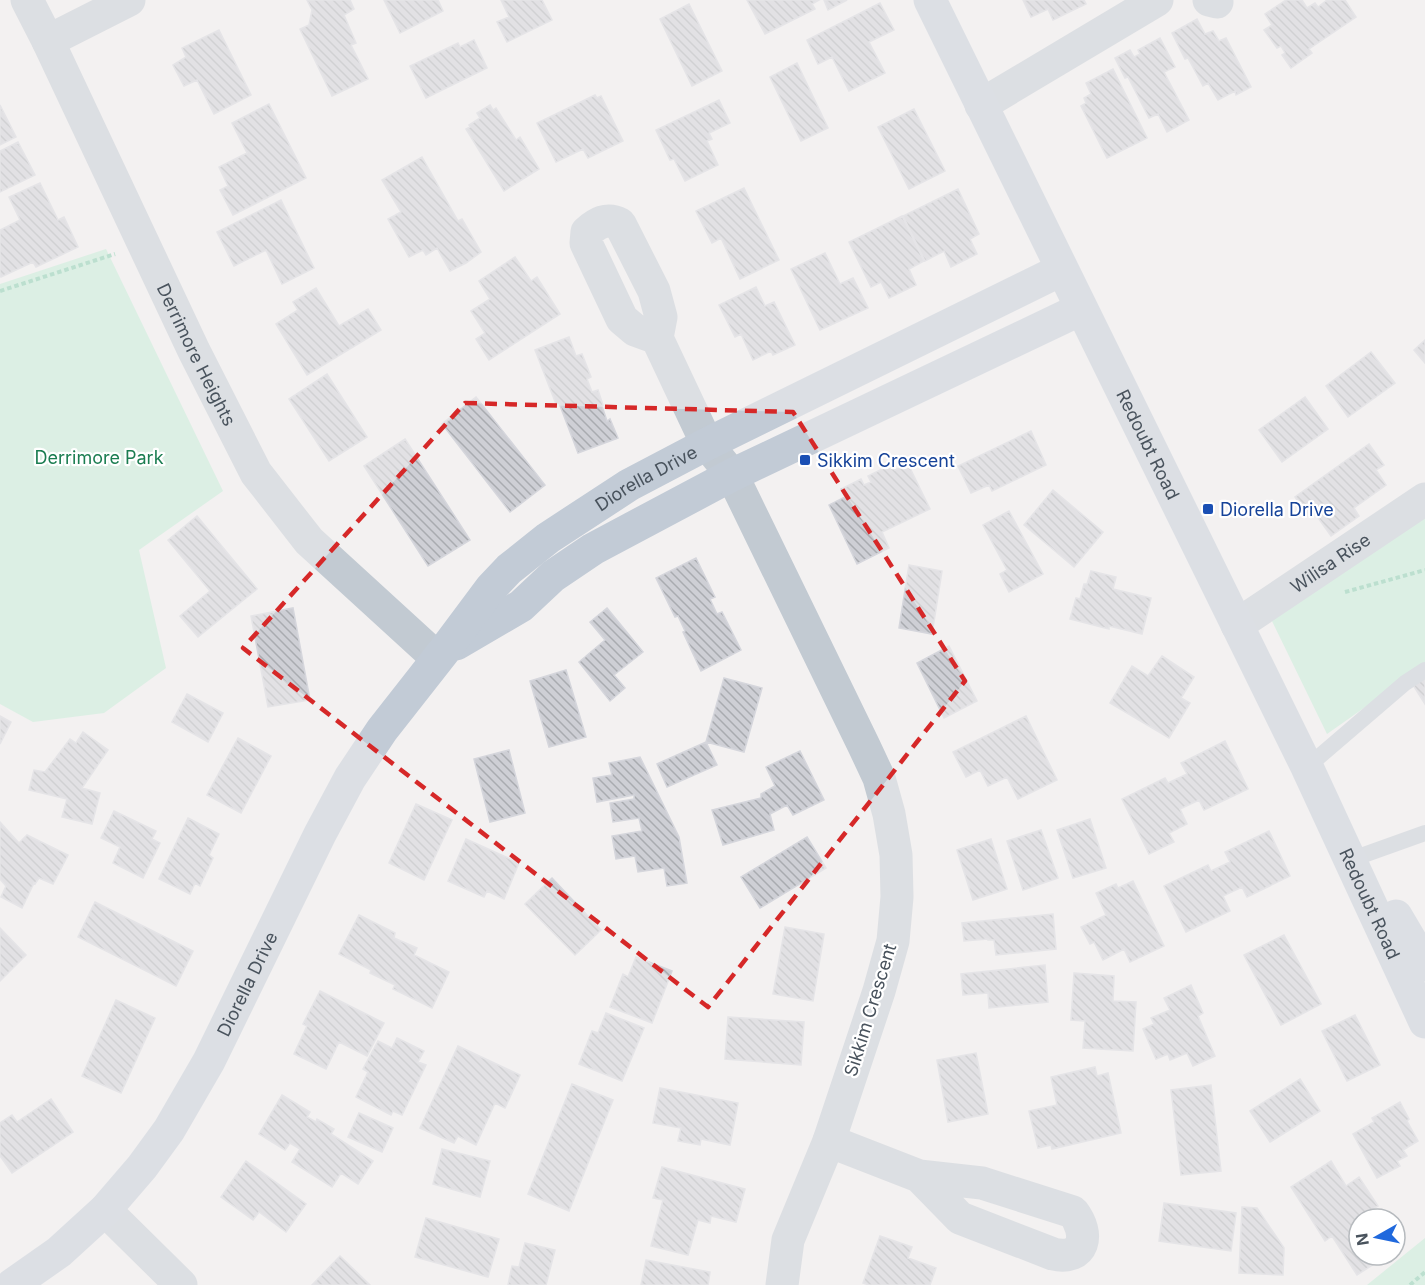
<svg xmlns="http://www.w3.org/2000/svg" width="1425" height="1285" viewBox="0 0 1425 1285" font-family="Inter,sans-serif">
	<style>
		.park { fill: #c1eed5 }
		.building { fill: url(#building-back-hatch); stroke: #d5d6dc; stroke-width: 1.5 }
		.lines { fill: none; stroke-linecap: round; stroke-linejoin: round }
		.path { stroke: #7acba7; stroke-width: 4; stroke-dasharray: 4.5 3; stroke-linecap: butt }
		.lane { stroke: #c2cad2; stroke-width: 16 }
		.street { stroke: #c2cad2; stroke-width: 33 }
		.secondary { stroke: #c2cbd6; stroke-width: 33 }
		.marked { fill: none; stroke: #d62828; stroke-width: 4.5; stroke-dasharray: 12 8; stroke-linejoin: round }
		.transit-dot { fill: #1a4fb4; stroke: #fff; stroke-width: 2 }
		.labels { text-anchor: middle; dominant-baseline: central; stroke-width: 4.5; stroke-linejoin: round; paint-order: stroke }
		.street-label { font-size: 18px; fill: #49535d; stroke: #fff }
		.park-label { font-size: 18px; fill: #1b7d51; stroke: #fff }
		.transit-label { font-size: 18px; fill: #164399; stroke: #fff; text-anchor: start }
	</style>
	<defs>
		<pattern id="building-back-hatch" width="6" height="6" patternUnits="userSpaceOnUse" patternTransform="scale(1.5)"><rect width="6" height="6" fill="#cecfd5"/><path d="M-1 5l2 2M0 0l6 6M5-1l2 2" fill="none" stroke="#a9abb0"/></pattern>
	</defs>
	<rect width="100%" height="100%" fill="#f3f1f1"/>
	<!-- park -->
	<path class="park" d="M106 249 223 491 139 550 166 668 104 713 33 722 0 704V284Z
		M1425 513V665L1327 734 1270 617Z
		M1425 1238V1285H1367Z"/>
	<!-- building -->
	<path class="building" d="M307 0H350L354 9 344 15 356 43 351 45 368 79 332 96 300 29 309 25 312 10Z
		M384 0H438L443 11 400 33Z
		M501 0H542L552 20 507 42 497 22 509 17Z
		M747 0H819L812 4 815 9 765 34Z
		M824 0H847L828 10Z
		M1023 0H1084L1086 4 1053 20 1048 9 1031 17Z
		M1286 0H1302L1307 8 1315 3 1318 7 1327 0H1345L1356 17 1309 49 1312 53 1291 68 1282 55 1285 53 1281 46 1277 48 1264 30 1272 25 1265 14Z
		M880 3 894 30 869 42 885 73 849 91 832 57 818 64 807 40Z
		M689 4 722 71 692 86 660 19Z
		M1197 19 1205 34 1213 31 1219 41 1226 38 1251 87 1236 95 1235 91 1218 100 1208 83 1203 86 1188 58 1185 59 1172 33Z
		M219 30 251 95 214 114 197 80 184 86 173 65 186 57 182 48Z
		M1160 38 1175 67 1164 72 1189 120 1167 132 1158 114 1149 118 1128 77 1125 78 1115 58 1130 50 1134 57 1140 54 1138 50Z
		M474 40 487 68 426 98 410 66 458 43 460 47Z
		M797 63 828 128 801 141 770 77Z
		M1113 69 1147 138 1107 158 1081 106 1086 103 1084 98 1091 94 1086 83Z
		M595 95 597 98 601 96 623 141 588 158 583 149 556 162 537 123Z
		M719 100 730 123 709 133 712 139 707 141 718 165 685 181 674 159 670 160 656 130Z
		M269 104 306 178 233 215 220 190 228 186 219 167 247 153 232 123Z
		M0 105 16 137 0 145Z
		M490 105 493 110 496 108 516 140 520 137 539 169 504 191 466 129 470 127 469 125 480 118 477 113Z
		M914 109 945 171 909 189 878 127Z
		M18 142 35 175 0 192V151Z
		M422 157 458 221 462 219 481 252 466 263 450 271 437 248 426 255 423 250 409 257 388 219 401 212 382 180Z
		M40 183 58 220 64 217 78 247 36 267 33 262 1 277 0 275V230L20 220 9 197Z
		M744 188 779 260 740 279 721 238 712 243 696 211Z
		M958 189 979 234 970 239 977 254 951 267 944 251 925 261 903 216Z
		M281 200 314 268 282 284 266 250 234 266 217 232Z
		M902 216 924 261 909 269 916 285 889 298 881 282 871 287 849 242Z
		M825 253 840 284 853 278 868 308 820 330 791 269Z
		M515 257 531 281 537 277 560 314 489 360 476 339 485 333 471 311 490 299 479 281Z
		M756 287 765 306 774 302 795 345 773 355 771 351 753 360 741 334 735 337 719 305Z
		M316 288 339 326 368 309 381 330 307 375 276 324 298 310 293 302Z
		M569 337 576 356 582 354 591 377 587 379 592 392 598 390 603 405 602 406 607 421 610 419 618 438 578 453 559 403 556 404 535 350Z
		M1425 340V363L1414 350Z
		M1371 352 1395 383 1348 417 1326 386Z
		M327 374 367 437 329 461 289 399Z
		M476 397 545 485 510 512 442 424Z
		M1305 397 1328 429 1282 462 1259 430Z
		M1031 431 1046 465 992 491 989 485 971 493 958 466Z
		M405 439 470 540 428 566 364 466Z
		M1369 444 1384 465 1376 470 1386 485 1354 508 1359 516 1331 536 1314 512 1308 516 1295 497Z
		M892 464 895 470 908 464 930 509 882 532 889 548 857 564 829 505 845 497 841 489 861 479 864 485 871 482 868 476Z
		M1053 490 1103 532 1074 567 1024 525Z
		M1009 511 1043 574 1009 592 1000 574 1007 570 983 525Z
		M197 516 257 589 198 637 180 616 210 591 168 540Z
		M696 558 715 597 710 599 717 614 722 612 741 650 701 671 683 632 685 631 678 616 675 617 656 578Z
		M909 565 942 571 932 634 899 628Z
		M1091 571 1116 577 1113 589 1151 598 1142 634 1109 626V629L1070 619 1076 598 1080 599 1084 584H1087Z
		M293 608 310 700 268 707 251 616Z
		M607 608 643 652 614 675 625 688 610 701 579 662 605 640 590 622Z
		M949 646 977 701 944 718 917 663Z
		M1162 656 1194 677 1181 698 1190 703 1169 738 1110 703 1132 666 1148 676Z
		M566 670 586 737 549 747 530 681Z
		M1425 677V704L1413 685Z
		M724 678 762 688 744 752 706 742Z
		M187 694 223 713 208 742 172 722Z
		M0 716 11 722 0 744Z
		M1026 716 1057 780 1018 799 1007 777 988 786 980 770 966 777 953 752Z
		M83 732 108 750 82 788 100 793 92 824 62 817 67 799 29 790 34 770 45 772 70 739 76 743Z
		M238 738 271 756 241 813 207 795Z
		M1225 741 1248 789 1204 810 1199 800 1180 809 1187 824 1169 833 1174 842 1149 854 1122 799 1165 778 1168 783 1187 774 1181 763Z
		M706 742 717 765 667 787 657 764Z
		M509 750 525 813 490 822 474 759Z
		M800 751 824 800 793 815 787 805 770 814 774 830 723 845 712 810 761 798V794L775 786 766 767Z
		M640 757 679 837 687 883 667 886 664 868 638 872 635 856 616 859 612 836 642 831 639 818 613 822 610 803 634 799V795L597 802 593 778 612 775 609 763Z
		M416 804 452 820 424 880 389 863Z
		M114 811 156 831 152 839 160 843 143 878 113 863 120 847 101 838Z
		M188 818 219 834 209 855 213 858 200 886 195 883 190 894 159 879Z
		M1090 819 1106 868 1073 878 1057 830Z
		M0 822 19 843 27 835 68 855 53 884 39 878 35 884 34 883 22 908 1 897 6 886 0 879Z
		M1041 830 1058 878 1023 890 1007 841Z
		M1269 831 1290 876 1247 897 1242 887 1223 896 1230 911 1186 932 1164 886 1208 865 1211 871 1230 862 1225 852Z
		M807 837 826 868 760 908 741 877Z
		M466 839 519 863 504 899 487 891 484 897 448 881Z
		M991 839 1007 889 973 900 957 850Z
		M552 878 601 930 575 955 525 904Z
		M1133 881 1164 946 1130 962 1124 949 1103 960 1094 942 1090 944 1081 927 1106 915 1096 893 1116 884 1118 888Z
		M95 902 193 951 176 986 78 937Z
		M1053 914 1056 949 996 955 994 940H988V939L964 941 962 923Z
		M359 915 395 933 394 938 417 948 414 955 449 972 432 1008 393 989 395 985 370 973 371 970 339 954Z
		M785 927 824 934 813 1001 773 994Z
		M0 928 26 955 0 981Z
		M1284 935 1321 1004 1281 1025 1244 955Z
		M636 957 672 971 652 1023 610 1007 623 974 628 977Z
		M1045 965 1048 1002 989 1008 988 993 963 995 961 974Z
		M1074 973 1114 976 1113 1001 1136 1002 1133 1051 1083 1048 1085 1021 1071 1020Z
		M1191 985 1203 1013 1198 1016 1215 1056 1193 1066 1187 1053 1170 1060 1168 1054 1156 1059 1143 1029 1154 1024 1151 1018 1170 1010 1164 998Z
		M320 991 384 1023 367 1056 339 1042 326 1069 294 1054 307 1026 303 1024Z
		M116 1000 155 1018 121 1093 82 1076Z
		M606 1013 644 1028 622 1081 579 1064 592 1031 598 1033Z
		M1355 1015 1380 1065 1347 1081 1322 1031Z
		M728 1017 804 1022 801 1065 725 1059Z
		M397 1038 424 1051 418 1062 426 1065 402 1115 393 1111 391 1115 356 1097 368 1072 363 1069 378 1041 392 1048Z
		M458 1046 520 1075 505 1108 495 1103 476 1145 458 1136 454 1143 420 1128Z
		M976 1053 988 1114 948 1122 937 1060Z
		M1095 1067 1097 1076 1108 1073 1121 1133 1052 1149 1051 1145 1038 1148 1029 1111 1057 1105 1051 1077Z
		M1300 1079 1320 1111 1270 1142 1250 1111Z
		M572 1084 613 1100 569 1211 528 1194Z
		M1211 1085 1221 1171 1181 1175 1171 1090Z
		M660 1088 738 1103 730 1145 701 1139 700 1145 678 1141 681 1128 653 1123Z
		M282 1095 310 1112 307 1117 316 1122 317 1119 334 1129 331 1134 373 1161 358 1184 341 1173 332 1187 292 1162 300 1149 290 1143 285 1150 259 1134Z
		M51 1099 73 1132 12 1173 0 1156V1123L12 1115 17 1122Z
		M1400 1102 1409 1119 1407 1121 1418 1141 1403 1150 1407 1156 1397 1161 1400 1166 1377 1178 1353 1134 1374 1122 1372 1118Z
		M359 1113 393 1128 382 1152 348 1137Z
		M442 1149 490 1161 480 1197 433 1184Z
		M246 1161 306 1204 286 1232 259 1212 253 1220 221 1197Z
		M1331 1161 1346 1186 1359 1177 1378 1206 1366 1213 1370 1219H1359V1255H1388L1357 1275 1332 1236 1325 1241 1291 1187Z
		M662 1167 745 1189 736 1222 711 1216 710 1223 698 1220 688 1255 651 1246 663 1200 653 1198Z
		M1164 1203 1236 1213 1231 1251 1159 1241Z
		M1242 1207 1257 1208 1284 1248 1283 1275 1239 1273Z
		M426 1218 499 1239 488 1277 415 1257Z
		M880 1236 912 1247 908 1258 936 1268 930 1285H869L863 1283Z
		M525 1243 555 1250 546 1285H508L512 1266 519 1267Z
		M340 1256 370 1285H312Z
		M646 1260 710 1272 708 1285H641Z"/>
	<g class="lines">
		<!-- path -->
		<path class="path" d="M0 291 115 254
			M1345 592 1425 570
			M1410 1285 1425 1272"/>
		<!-- lane -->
		<path class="lane" d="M1307 767 1405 683 1425 670
			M1358 857 1425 833"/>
		<!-- street -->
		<g class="street">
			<path id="s1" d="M27 0 48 41 194 351 256 473 309 541 437 658"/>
			<path d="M1209 0 1217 2"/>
			<path d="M48 41 129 0"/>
			<path d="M981 105 1157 0"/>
			<path d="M657 338 635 330 622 319 586 243 587 232C597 223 607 217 620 224L654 291 661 317 657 338 707 444 732 475 864 746 879 778 889 814 896 855 897 897 893 941 879 991 829 1141 788 1240 782 1285"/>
			<path id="s2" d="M1237 625 1425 499"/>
			<path d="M829 1141 919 1176 982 1183 1073 1212C1090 1234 1085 1261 1053 1254L960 1218 919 1176"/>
			<path d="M105 1210 181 1285"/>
		</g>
		<!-- secondary -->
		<g class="secondary">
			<path id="s3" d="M930 0 1307 767 1425 1022"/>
			<path d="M456 644 521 606 553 576 593 549 732 475 1081 309"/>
			<path d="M1396 916 1425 965"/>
			<path id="s4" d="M12 1285 59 1252 105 1210 142 1167 169 1130 209 1061 320 834 350 778 382 730 444 651 491 588 509 569 548 538 629 485 707 444 1061 270"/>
		</g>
	</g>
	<!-- marked area -->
	<path d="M0 0H1425V1285H0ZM465 403 793 412 965 681 708 1007 243 648Z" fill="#f3f1f1" fill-opacity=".55" fill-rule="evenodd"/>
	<path class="marked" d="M465 403 793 412 965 681 708 1007 243 648Z"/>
	<!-- markers -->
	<g class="transit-dot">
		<rect x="799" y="454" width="12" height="12" rx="3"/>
		<rect x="1202" y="503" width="12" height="12" rx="3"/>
	</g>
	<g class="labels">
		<!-- street labels -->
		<g class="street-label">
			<text stroke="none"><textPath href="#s1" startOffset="393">Derrimore Heights</textPath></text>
			<text stroke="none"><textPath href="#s3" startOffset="495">Redoubt Road</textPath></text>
			<text stroke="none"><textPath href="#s4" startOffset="1046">Diorella Drive</textPath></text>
			<text stroke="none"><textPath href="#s2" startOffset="112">Wilisa Rise</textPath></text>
			<text stroke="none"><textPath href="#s3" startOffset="1005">Redoubt Road</textPath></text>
			<text stroke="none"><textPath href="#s4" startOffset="388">Diorella Drive</textPath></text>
			<text transform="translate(870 1010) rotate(-73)">Sikkim Crescent</text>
		</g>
		<!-- park labels -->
		<g class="park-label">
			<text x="99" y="457">Derrimore Park</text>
		</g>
		<!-- transit labels -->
		<g class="transit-label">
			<text x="817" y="460">Sikkim Crescent</text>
			<text x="1220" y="509">Diorella Drive</text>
		</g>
	</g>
	<!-- north arrow -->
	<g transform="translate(1377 1237) rotate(261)"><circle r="28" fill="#ffffff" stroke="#b6babe" stroke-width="1.5"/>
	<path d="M0-4.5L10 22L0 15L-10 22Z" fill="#2069dd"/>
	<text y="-9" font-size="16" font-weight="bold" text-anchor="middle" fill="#49535d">N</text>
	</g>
</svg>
